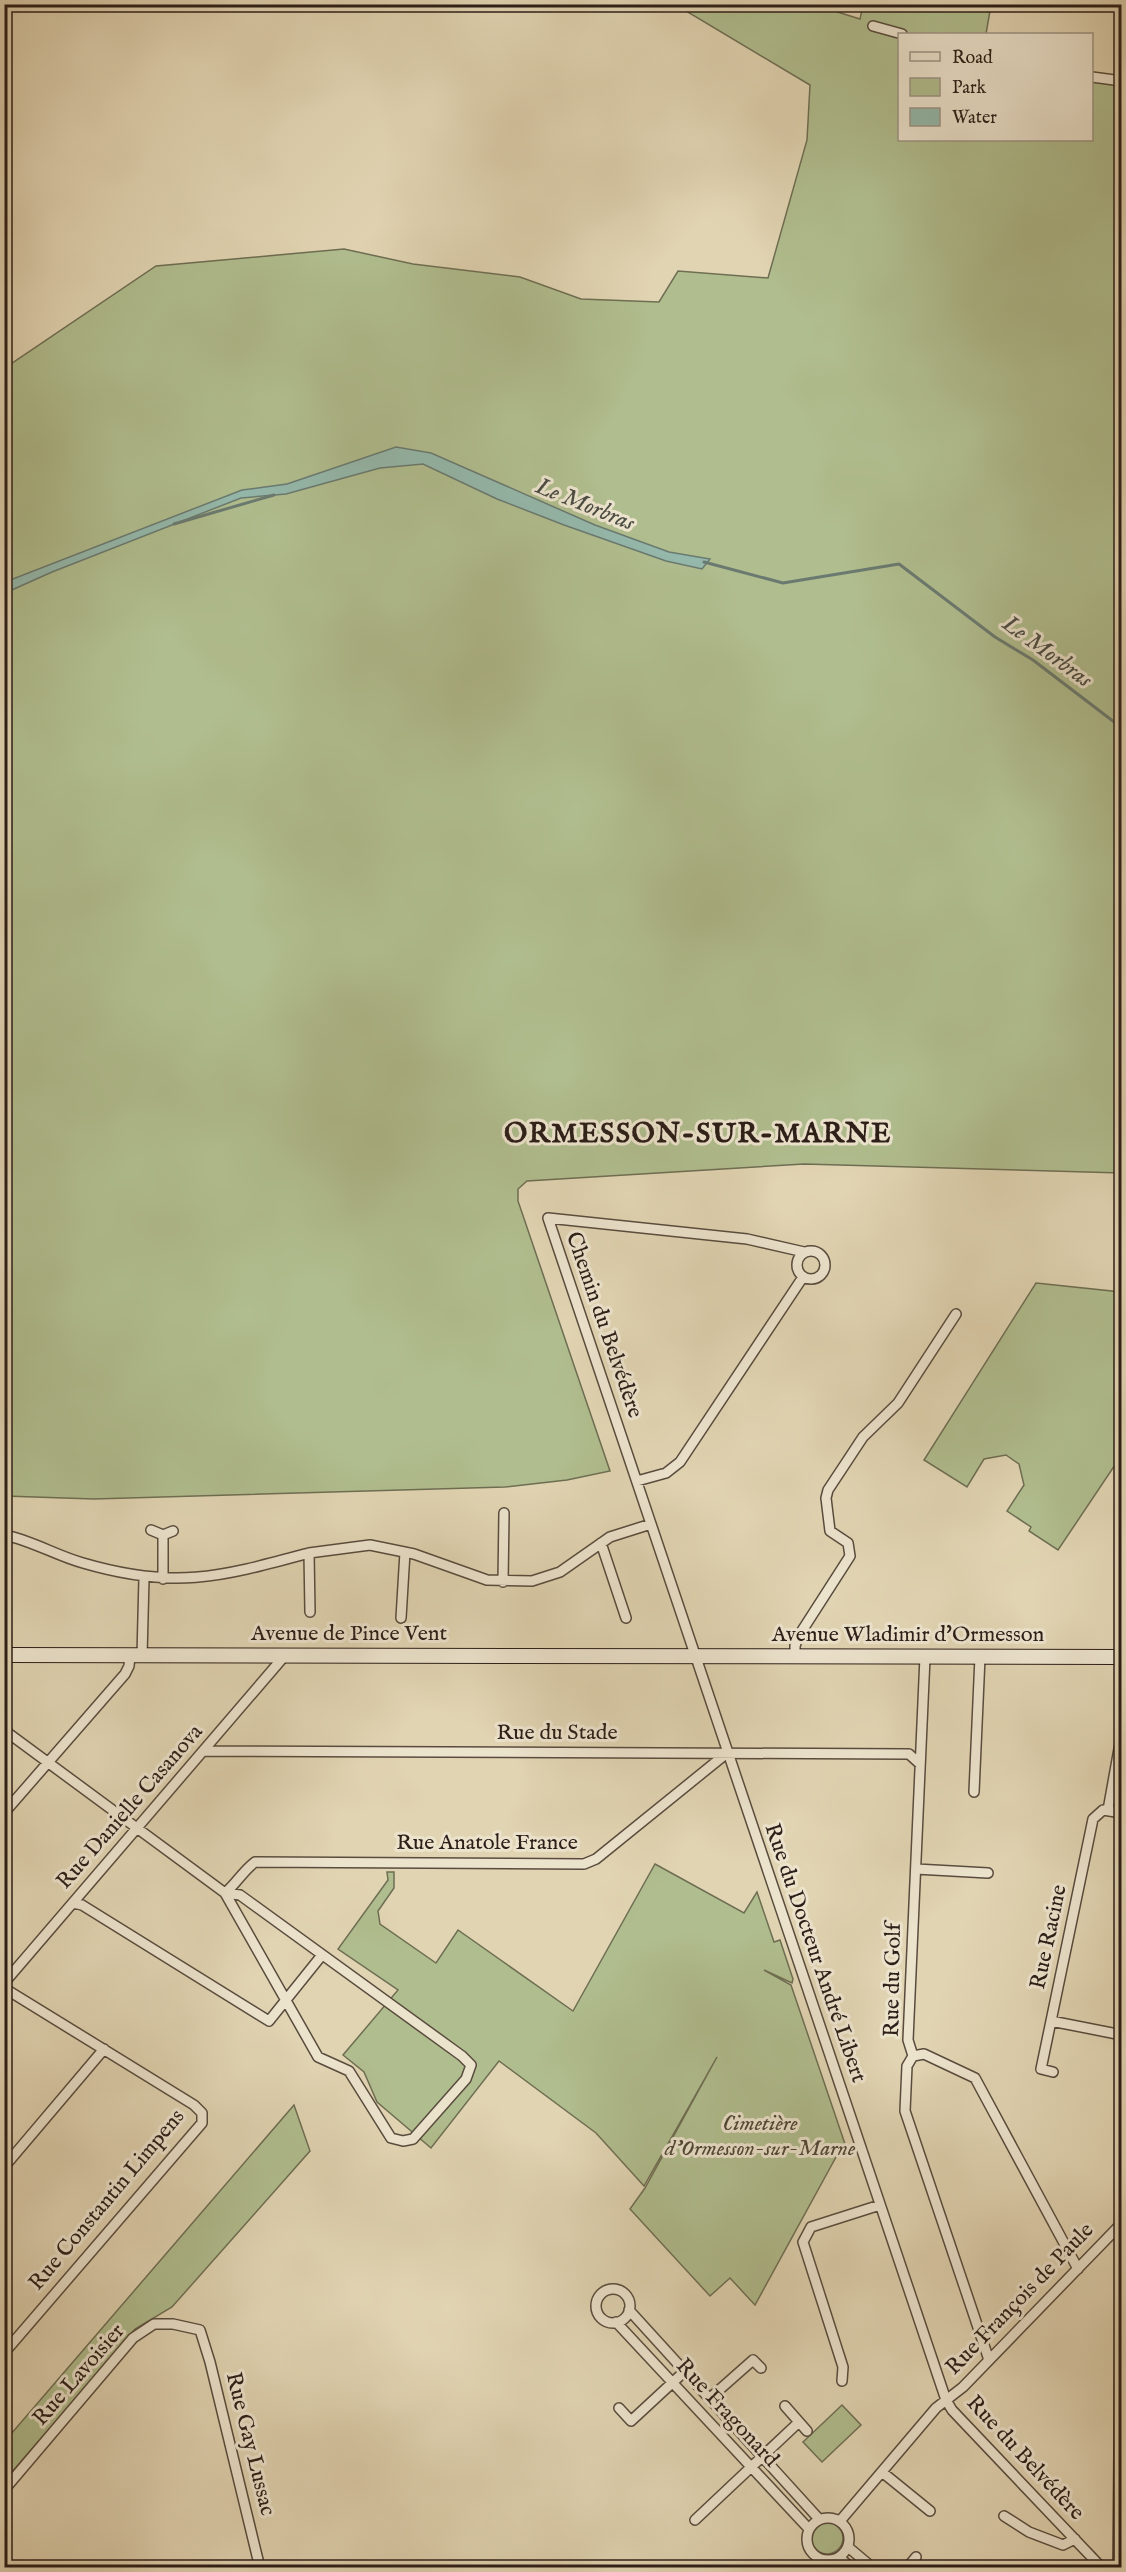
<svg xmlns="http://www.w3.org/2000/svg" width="1126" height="2572" viewBox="0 0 1126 2572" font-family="'IM FELL English',serif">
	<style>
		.green { fill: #b0bd8e; stroke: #6e6e53; stroke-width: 1.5 }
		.water { fill: #94b8ab; stroke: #6a7a70; stroke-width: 1.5 }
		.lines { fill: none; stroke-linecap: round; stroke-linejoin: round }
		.stream { stroke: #6a7a70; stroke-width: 3 }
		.street-casing { stroke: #594c3e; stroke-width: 12 }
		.secondary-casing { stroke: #2c1e18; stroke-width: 16 }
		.street { stroke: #ece3cd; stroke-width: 9 }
		.secondary { stroke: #ece3cd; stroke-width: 14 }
		.labels { text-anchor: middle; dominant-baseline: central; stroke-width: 6; stroke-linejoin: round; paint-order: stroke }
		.street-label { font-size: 22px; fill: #2c1e18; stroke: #ece3cd }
		.park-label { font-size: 22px; font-style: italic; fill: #4d4636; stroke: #ece3cd }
		.water-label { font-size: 24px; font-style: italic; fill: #4b4c44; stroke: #ece3cd }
		.district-label { font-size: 28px; font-weight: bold; letter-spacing: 1.5px; fill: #2c1e18; stroke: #ece3cd }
	</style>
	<rect width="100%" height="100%" fill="#e1d4b2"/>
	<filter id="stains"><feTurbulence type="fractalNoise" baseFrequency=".00333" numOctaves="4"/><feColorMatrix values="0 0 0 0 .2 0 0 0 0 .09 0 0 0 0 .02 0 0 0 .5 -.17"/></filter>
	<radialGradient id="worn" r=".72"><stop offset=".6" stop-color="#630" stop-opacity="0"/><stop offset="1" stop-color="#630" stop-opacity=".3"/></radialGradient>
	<!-- green -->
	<path class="green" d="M676 5H815L860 19 863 5H991L986 34H900V140H1092V77L1121 81V1173L804 1164 527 1181 518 1189V1201L610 1471 567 1480 505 1487 94 1499 5 1496V368L156 266 344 249 413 264 520 277 581 299 659 302 678 271 768 278 807 140 810 85Z
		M1036 1283 1121 1292V1456L1058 1550 1029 1531 1031 1527 1007 1511 1024 1485 1019 1464 1006 1455 984 1459 967 1487 924 1460Z
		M655 1864 744 1913 757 1892 774 1942 780 1940 793 1979 792 1983 764 1970 791 1985 846 2147 841 2148 755 2305 730 2278 710 2296 630 2209 645 2188 717 2057 644 2186 596 2133 499 2061 431 2148 377 2102 364 2072 343 2055 398 1990 338 1949 388 1880 387 1872H394V1888L378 1911 380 1924 436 1963 458 1930 573 2011Z
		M294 2105 310 2151 172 2307 135 2329 5 2480V2441Z
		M842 2405 861 2425 822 2462 803 2442Z
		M811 2538a16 16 0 1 1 32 0a16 16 0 1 1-32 0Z"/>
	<!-- water -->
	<path class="water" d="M396 447 431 453 595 525 669 552 710 559 702 569 666 561 564 525 497 499 423 464 380 468 286 494 241 498 52 572 5 593V582L242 490 287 484Z"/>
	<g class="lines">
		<!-- stream -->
		<path class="stream" d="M174 524 274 495
			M704 562 783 583 899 564 995 637 1033 660 1122 728"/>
		<!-- street casing -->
		<g class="street-casing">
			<path id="street" d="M873 26 902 34
				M1092 77 1122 81
				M797 1265a14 14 0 1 1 28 0a14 14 0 1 1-28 0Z
				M804 1252 747 1239 548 1218 946 2400 952 2410 1102 2568
				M637 1481 666 1473 680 1462 803 1277
				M151 1530 163 1535 173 1531
				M4 1535C31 1540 57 1556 83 1563 175 1590 220 1577 309 1553
				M601 1543 626 1618
				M163 1579V1535
				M503 1582 504 1513
				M310 1612 309 1553 370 1545 414 1554 487 1580 532 1581 560 1572 610 1537 651 1524
				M401 1618 405 1552
				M142 1656 144 1578
				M795 1656V1646L798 1637 850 1556 848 1543 830 1531 826 1498 828 1490 863 1437 898 1403 956 1314
				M925 1657 908 2040 913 2056 907 2066 905 2111 989 2360
				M4 1730 225 1893 318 2057 349 2071 391 2138 403 2141 413 2139 466 2079 471 2065 462 2056 240 1895 225 1893
				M204 1751 909 1754 920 1764
				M974 1792 980 1657
				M1108 1810 1122 1732
				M4 1813 125 1674 129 1666 130 1656
				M916 1869 988 1873
				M225 1893C237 1883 242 1872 255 1862L584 1864 596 1859 727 1753
				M73 1903 82 1905 269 2021 322 1955
				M4 1983 281 1660V1655
				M4 1988 194 2105 202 2113V2123L4 2353
				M1051 2021 1122 2035
				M913 2056 924 2054 975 2078 1078 2269
				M1053 2072 1041 2069 1093 1819 1103 1810 1122 1813
				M4 2167 104 2049
				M596 2306a17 17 0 1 1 34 0a17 17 0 1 1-34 0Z
				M629 2310 819 2519
				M616 2322 809 2529
				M842 2381 843 2367 803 2242 811 2227 880 2205
				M710 2398 753 2360 761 2368
				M785 2406 807 2431
				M619 2408 631 2421 685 2371
				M882 2472 930 2511
				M4 2490 133 2338 154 2324H173L200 2330 210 2362 260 2568
				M1004 2516 1029 2532 1063 2545 1075 2539
				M807 2539a21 21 0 1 1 42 0a21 21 0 1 1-42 0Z
				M695 2520 799 2422
				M840 2521 936 2408 963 2387 1122 2223
				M848 2547 873 2568
				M839 2557 851 2568
				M907 2568 916 2557
				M1118 2568 1121 2224"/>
		</g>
		<!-- secondary casing -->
		<g class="secondary-casing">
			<path id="secondary" d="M4 1655 1122 1657"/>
		</g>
		<!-- street -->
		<use href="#street" class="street"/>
		<!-- secondary -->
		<use href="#secondary" class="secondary"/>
	</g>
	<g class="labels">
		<!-- street labels -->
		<g class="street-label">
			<text transform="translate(604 1325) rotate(71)">Chemin du Belvédère</text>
			<text x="349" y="1634">Avenue de Pince Vent</text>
			<text x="908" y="1635">Avenue Wladimir d'Ormesson</text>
			<text x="557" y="1733">Rue du Stade</text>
			<text transform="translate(130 1807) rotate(-49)">Rue Danielle Casanova</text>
			<text x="487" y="1843">Rue Anatole France</text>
			<text transform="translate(1049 1937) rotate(-78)">Rue Racine</text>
			<text transform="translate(815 1953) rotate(71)">Rue du Docteur André Libert</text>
			<text transform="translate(893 1980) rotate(-89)">Rue du Golf</text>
			<text transform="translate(107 2200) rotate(-50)">Rue Constantin Limpens</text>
			<text transform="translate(1020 2299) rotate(-46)">Rue François de Paule</text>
			<text transform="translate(79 2375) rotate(-49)">Rue Lavoisier</text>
			<text transform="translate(727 2413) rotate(47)">Rue Fragonard</text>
			<text transform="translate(250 2444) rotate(76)">Rue Gay Lussac</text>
			<text transform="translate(1025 2458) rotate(47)">Rue du Belvédère</text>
		</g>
		<!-- park labels -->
		<g class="park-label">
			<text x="760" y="2124">Cimetière<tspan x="760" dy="25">d'Ormesson-sur-Marne</tspan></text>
		</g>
		<!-- water labels -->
		<g class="water-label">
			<text transform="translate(585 505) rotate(22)">Le Morbras</text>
			<text transform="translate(1047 652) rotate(36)">Le Morbras</text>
		</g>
		<!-- district labels -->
		<g class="district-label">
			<text x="698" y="1134">ORMESSON-SUR-MARNE</text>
		</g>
	</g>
	<!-- margin -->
	<rect width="1126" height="2572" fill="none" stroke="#e1d4b2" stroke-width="24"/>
	<rect x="6" y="6" width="1114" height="2560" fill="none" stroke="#2c1e18" stroke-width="3"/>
	<rect x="12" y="12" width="1102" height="2548" fill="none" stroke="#2c1e18" stroke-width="1.5"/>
	<!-- legend -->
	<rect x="898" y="33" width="195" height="108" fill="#ece3cd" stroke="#9f9485" stroke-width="1.5"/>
	<rect x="910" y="52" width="30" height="9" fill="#ece3cd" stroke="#9f9485" stroke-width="1.5"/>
	<text x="952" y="63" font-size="18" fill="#2c1e18">Road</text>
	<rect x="910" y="78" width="30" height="18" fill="#b0bd8e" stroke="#9f9485" stroke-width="1.5"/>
	<text x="952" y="93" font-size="18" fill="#2c1e18">Park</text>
	<rect x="910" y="108" width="30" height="18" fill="#94b8ab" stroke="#9f9485" stroke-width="1.5"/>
	<text x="952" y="123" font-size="18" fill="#2c1e18">Water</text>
	<rect width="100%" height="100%" filter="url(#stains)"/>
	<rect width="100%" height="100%" fill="url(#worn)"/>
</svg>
